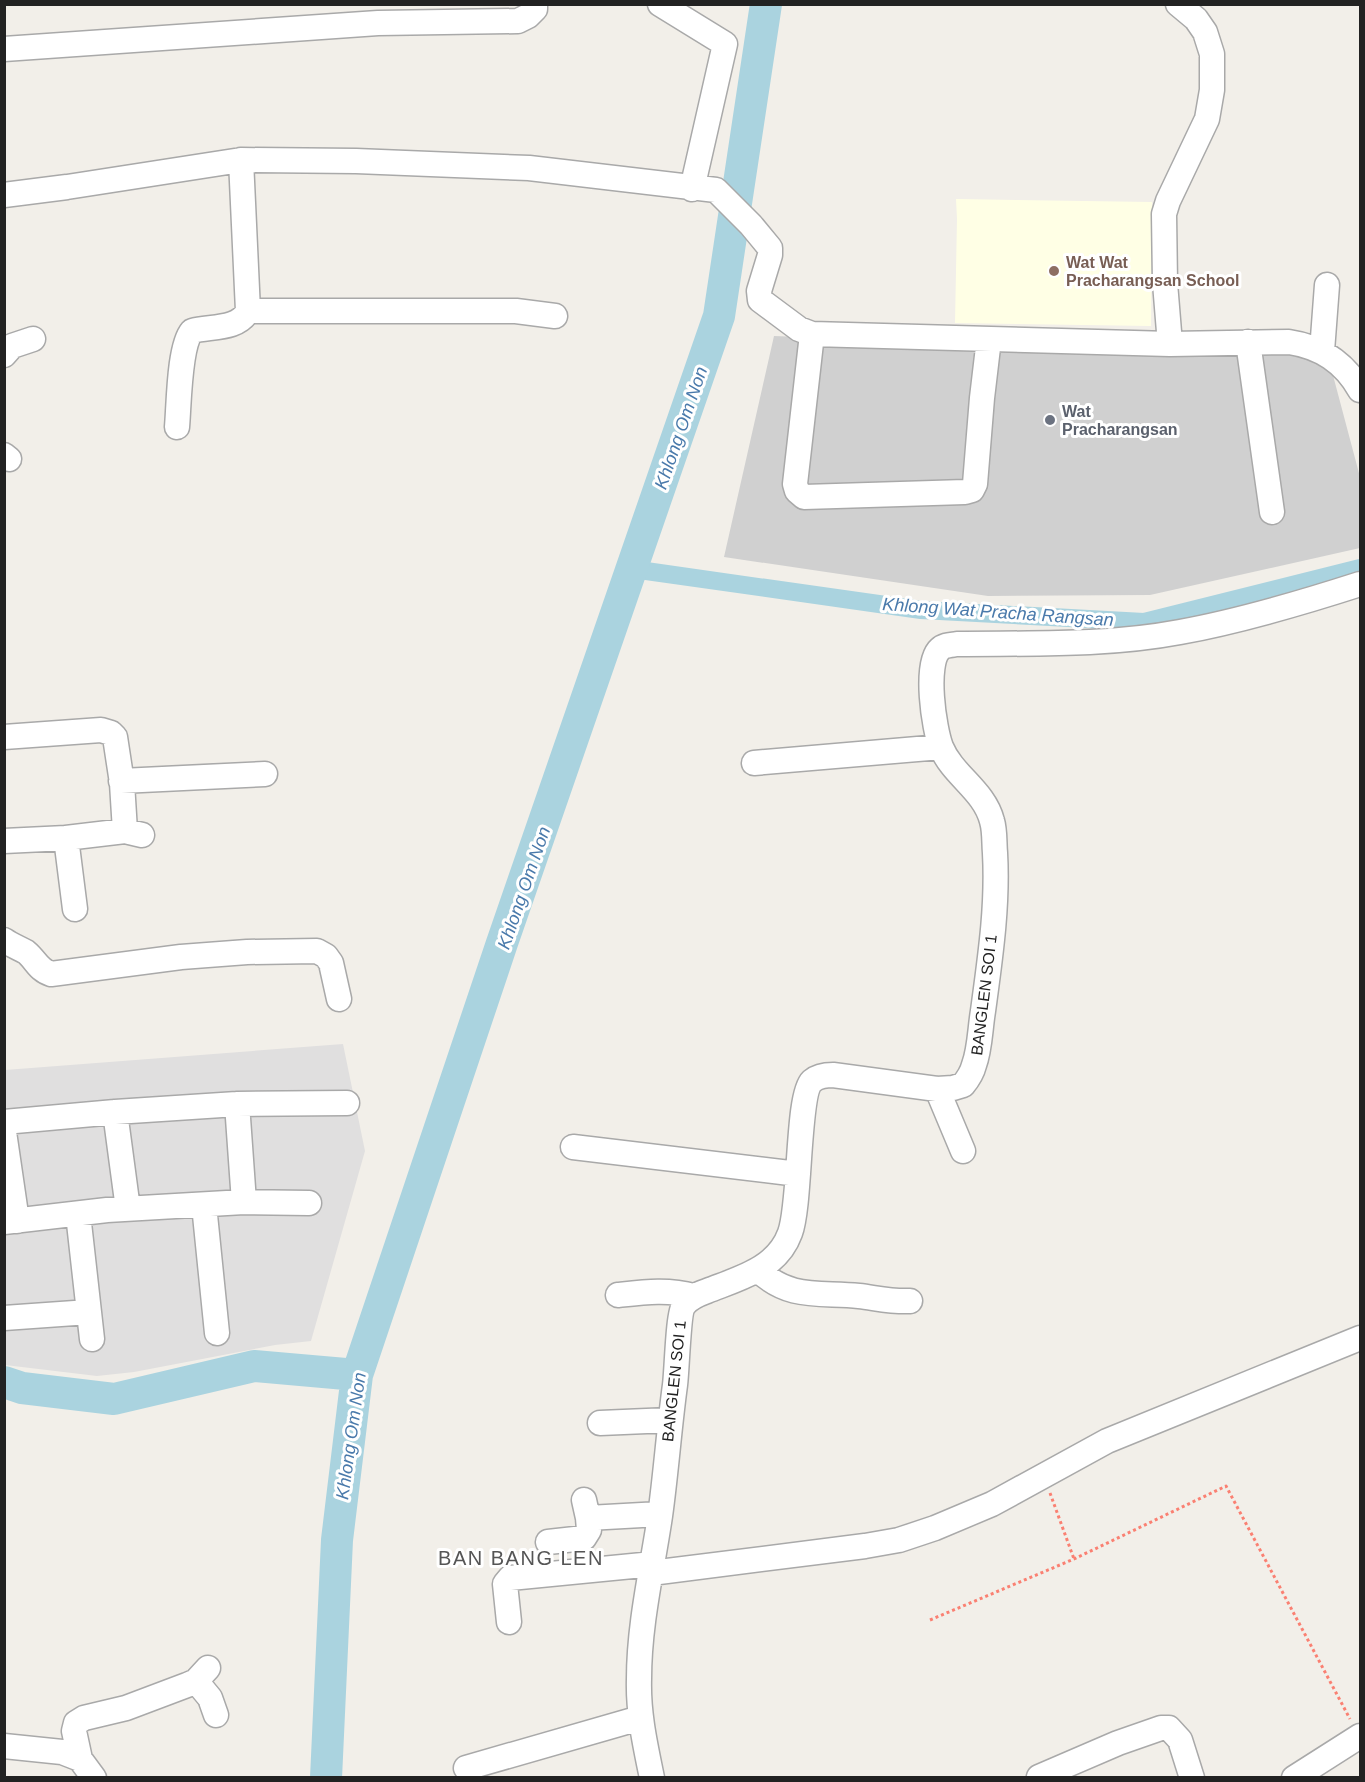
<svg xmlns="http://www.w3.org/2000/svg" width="1365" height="1782" viewBox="0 0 1365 1782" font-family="Helvetica,sans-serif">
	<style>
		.residential { fill: #e0dfdf }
		.education { fill: #ffffe5 }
		.religious { fill: #d0d0d0 }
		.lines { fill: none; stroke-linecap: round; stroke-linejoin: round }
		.canal { stroke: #aad3df; stroke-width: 18 }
		.river { stroke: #aad3df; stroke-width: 32 }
		.minor-casing { stroke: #a9a9a9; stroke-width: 27 }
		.path { stroke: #fa8072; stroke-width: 3; stroke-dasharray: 3 3; stroke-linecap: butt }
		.minor { stroke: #fff; stroke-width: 24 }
		.education-dot { fill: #8d6e63; stroke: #fff; stroke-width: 2 }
		.worship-dot { fill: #6b7280; stroke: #fff; stroke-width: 2 }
		.labels { text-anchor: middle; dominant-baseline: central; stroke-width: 6; stroke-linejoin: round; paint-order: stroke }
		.education-label { font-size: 16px; font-weight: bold; fill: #785e54; stroke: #fff; text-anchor: start }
		.worship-label { font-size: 16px; font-weight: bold; fill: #5b616d; stroke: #fff; text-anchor: start }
		.street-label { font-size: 16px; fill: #222; stroke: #fff }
		.water-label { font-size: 18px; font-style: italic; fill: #4a7aab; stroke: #fff }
		.quarter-label { font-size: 20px; letter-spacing: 1.5px; fill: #555; stroke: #fff }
	</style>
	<rect width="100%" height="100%" fill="#f2efe9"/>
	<!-- residential -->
	<path class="residential" d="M343 1044 365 1151 311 1341 275 1345 134 1372 97 1376 5 1365V1070Z"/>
	<!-- education -->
	<path class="education" d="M956 199 1152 202 1151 326 955 323 957 219Z"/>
	<!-- religious -->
	<path class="religious" d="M774 336 993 344 1282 341 1330 364 1360 477V548L1150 595 988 596 724 557Z"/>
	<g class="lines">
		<!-- canal -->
		<path class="canal" d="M632 569 921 610 1144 622 1360 568"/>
		<!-- river -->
		<path class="river" d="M4 1382 22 1388 114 1399 254 1366 357 1375
			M326 1778 337 1540 357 1375 502 943 719 316 766 4"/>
		<!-- minor casing -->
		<g class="minor-casing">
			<path id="minor" d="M660 4 725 44 692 189
				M4 49 378 23 518 21 528 16 535 9V4
				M4 195 67 187 241 160 356 161 529 168 716 190 751 225 770 248V255L759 291 760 300 799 329 812 334 1170 344 1289 342C1321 347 1344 362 1360 390
				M248 311H516L555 316
				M812 334 795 484 797 491 804 497 965 492 972 490 975 484 982 398 989 339
				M1248 342 1272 512
				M1170 344 1165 283 1164 214 1168 201 1207 119 1212 90V54L1205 32 1196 19 1178 4
				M1322 351 1327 285
				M4 355 12 346 33 339
				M177 427C179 405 179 346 192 331 211 326 238 330 248 311L241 160
				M4 455 9 459
				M4 737 101 730 111 733 115 737 122 783 125 831
				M754 763 941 747
				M121 781 265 774
				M66 838 75 909
				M4 841 66 838 125 831 142 835
				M4 940C11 945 19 948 26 952 36 960 38 970 51 974L181 957 247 952 317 951 326 956 331 963 339 999
				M937 1089 963 1151
				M237 1104 244 1202
				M115 1112 128 1209
				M4 1122 115 1112 237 1104 347 1103
				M4 1132 17 1221
				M573 1147 798 1174
				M204 1205 217 1333
				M78 1214 92 1339
				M4 1222 107 1210 244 1202 309 1203
				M758 1270C790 1300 819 1292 859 1296 876 1298 892 1302 910 1301
				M618 1295C645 1292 668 1289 694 1296
				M4 1318 89 1312
				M600 1423 670 1420
				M584 1500 588 1518 660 1514
				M548 1542 584 1538 589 1530 588 1518
				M651 1573 865 1546 899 1540 935 1528 992 1504 1107 1441 1360 1338
				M509 1622 505 1584 510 1578 653 1564
				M196 1681 210 1698 216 1715
				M4 1746 62 1752 80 1759 94 1778
				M80 1759 74 1731 76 1723 84 1718 126 1708 187 1685 196 1681 208 1668
				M466 1768 640 1718
				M1039 1777 1118 1743 1161 1728H1169L1180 1740 1192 1778
				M652 1778C645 1744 638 1713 639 1679 639 1624 652 1570 660 1516 666 1473 669 1429 675 1385 677 1370 678 1313 684 1305 690 1297 699 1294 707 1291 740 1278 777 1269 790 1233 801 1204 797 1095 812 1081 818 1076 826 1075 833 1075L937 1089 953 1088 963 1085C968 1079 972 1073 974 1065 980 1049 980 1029 983 1011 990 959 998 906 995 853 994 842 995 831 992 821 984 790 953 776 941 747 934 729 924 663 940 649 944 645 951 645 957 644 1031 643 1106 646 1180 632 1241 621 1301 603 1360 584
				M1294 1778 1360 1736"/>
		</g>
		<!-- path -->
		<path class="path" d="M1050 1493 1074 1559
			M930 1620 1074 1559 1226 1486 1350 1719"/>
		<!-- minor -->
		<use href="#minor" class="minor"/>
	</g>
	<!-- markers -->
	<circle class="education-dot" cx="1054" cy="271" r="6"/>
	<circle class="worship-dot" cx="1050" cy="420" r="6"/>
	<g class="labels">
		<!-- education labels -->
		<g class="education-label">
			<text x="1066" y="262">Wat Wat<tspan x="1066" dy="18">Pracharangsan School</tspan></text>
		</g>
		<!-- worship labels -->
		<g class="worship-label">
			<text x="1062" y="411">Wat<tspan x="1062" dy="18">Pracharangsan</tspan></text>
		</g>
		<!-- street labels -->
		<g class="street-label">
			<text transform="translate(984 995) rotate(-83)">BANGLEN SOI 1</text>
			<text transform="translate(674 1381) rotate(-84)">BANGLEN SOI 1</text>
		</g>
		<!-- water labels -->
		<g class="water-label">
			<text transform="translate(681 428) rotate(-71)">Khlong Om Non</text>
			<text transform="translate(998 612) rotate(4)">Khlong Wat Pracha Rangsan</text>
			<text transform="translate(524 888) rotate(-71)">Khlong Om Non</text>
			<text transform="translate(351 1436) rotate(-82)">Khlong Om Non</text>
		</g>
		<!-- quarter labels -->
		<g class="quarter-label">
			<text x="521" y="1558">BAN BANG LEN</text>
		</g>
	</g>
	<!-- border -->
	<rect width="1365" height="1782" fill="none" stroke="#222222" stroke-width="12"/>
</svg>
